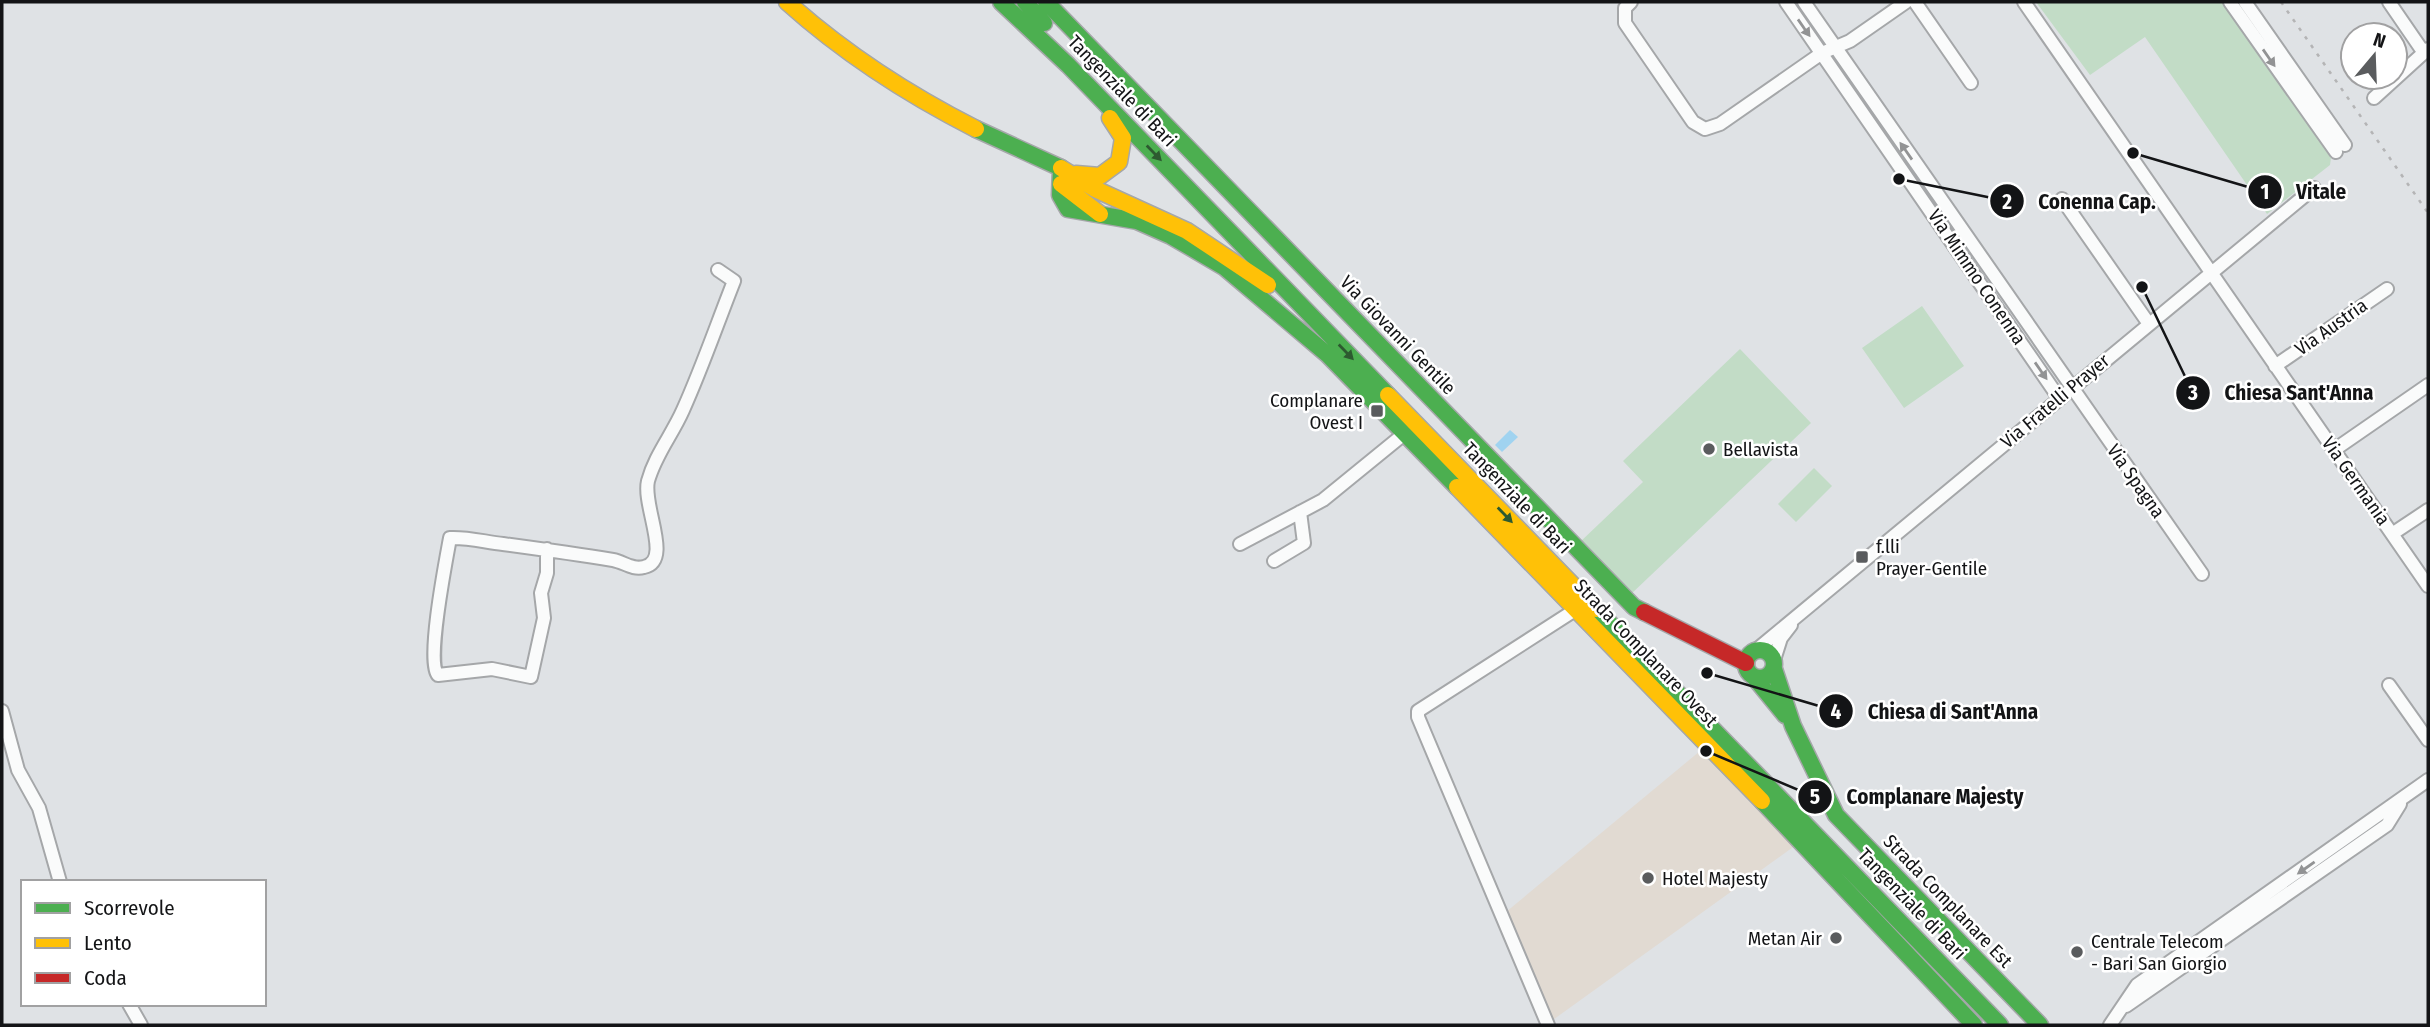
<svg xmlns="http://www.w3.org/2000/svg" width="2430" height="1027" viewBox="0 0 2430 1027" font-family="'Fira Sans Condensed',sans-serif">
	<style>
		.commercial { fill: #e1dad2 }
		.green { fill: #c2dcc6 }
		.water { fill: #a0d3f0 }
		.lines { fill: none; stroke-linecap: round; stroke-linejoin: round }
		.street-casing { stroke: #a5a7a9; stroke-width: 16 }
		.fast-casing { stroke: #a5a7a9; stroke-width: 19 }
		.slow-casing { stroke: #a5a7a9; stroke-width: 19 }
		.jam-casing { stroke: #a5a7a9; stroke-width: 19 }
		.street { stroke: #fafbfb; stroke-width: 12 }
		.fast { stroke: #4caf50; stroke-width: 16 }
		.slow { stroke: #ffc107; stroke-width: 16 }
		.jam { stroke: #c62828; stroke-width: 16 }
		.rail { stroke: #b4b4b5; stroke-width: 2.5; stroke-dasharray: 3.5 7; stroke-linecap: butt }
		.oneway { fill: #929394 }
		.oneway2 { fill: #2d5a30 }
		.poi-dot { fill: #5a5c5e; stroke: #fff; stroke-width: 2.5 }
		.labels { text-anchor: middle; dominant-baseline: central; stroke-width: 5; stroke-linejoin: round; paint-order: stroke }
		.street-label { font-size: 19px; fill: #131416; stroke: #fff }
		.poi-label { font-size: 19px; fill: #131416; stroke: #fff; text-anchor: start }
		.leader { fill: none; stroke: #131416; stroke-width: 2.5 }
		.callout-dot { fill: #131416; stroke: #fff; stroke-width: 2.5 }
		.mark-label { font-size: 21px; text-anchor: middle; font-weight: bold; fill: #fff }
		.callout-label { font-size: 21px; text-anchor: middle; font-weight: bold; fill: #131416; stroke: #fff; stroke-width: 5; stroke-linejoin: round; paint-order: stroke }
	</style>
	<rect width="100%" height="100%" fill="#dfe2e5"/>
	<!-- commercial -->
	<path class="commercial" d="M1700 751 1710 761 1712 759 1796 845 1550 1022 1506 912Z"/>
	<!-- green -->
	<path class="green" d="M2036 2H2222L2331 158 2330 165 2267 214 2145 37 2090 75Z
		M1922 306 1964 366 1904 408 1862 348Z
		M1740 349 1811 423 1629 596 1579 543 1643 482 1623 461Z
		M1814 468 1832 486 1796 522 1778 504Z"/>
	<!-- water -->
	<path class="water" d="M1510 430 1518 437 1502 452 1495 445Z"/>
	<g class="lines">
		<!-- street casing -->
		<g class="street-casing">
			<path id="street" d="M1631 2 1625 8V23L1693 122 1705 129 1720 124 1822 53 1850 41 1906 2
				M1786 2 2059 398
				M1804 2 2202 574
				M1915 2 1971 83
				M2024 2 2428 586
				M2230 2 2336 152
				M2245 2 2345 145
				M2389 2 2424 53
				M2374 98 2428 49
				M2062 199 2149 324
				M2275 366 2387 289
				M2334 450 2428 385
				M2392 534 2428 510
				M1240 544 1323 500 1404 434
				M547 549V573L541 593 544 618 531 677 492 669 438 675C426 662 446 560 450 538 467 537 485 542 503 544 540 549 576 554 613 560 624 562 632 570 644 567 673 561 642 506 648 481 655 455 672 435 683 410 702 368 717 324 734 281L718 270
				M1274 561 1304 543 1300 512
				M1755 651 2314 188
				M1774 660 1781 638 1791 625
				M2389 685 2428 740
				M2 711 18 770 39 808 60 882
				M129 1004 141 1025
				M2126 1006 2387 825 2400 804
				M1548 1025 1418 717V711L1575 610
				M2110 1025 2137 985 2428 780"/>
		</g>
		<!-- fast casing -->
		<g class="fast-casing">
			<path id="fast" d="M1001 2 1068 65 1388 395
				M1025 2 1044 23
				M1046 2 1634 607 1644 612
				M976 129 1061 168
				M1061 168 1060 195 1068 209 1137 221 1171 236 1224 267 1328 355 1457 487
				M1596 609 2000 1025
				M1746 664a14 14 0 1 1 28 0a14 14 0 1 1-28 0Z
				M1774 669 1793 726 1836 815 2040 1025
				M1754 677 1785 715
				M1762 801 1974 1025"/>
		</g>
		<!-- slow casing -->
		<g class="slow-casing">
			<path id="slow" d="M787 2C845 54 907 94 976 129
				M1061 168 1095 189 1187 231 1268 285
				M1076 174 1100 176 1119 162 1123 138 1110 118
				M1061 184 1100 214
				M1388 395 1596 609
				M1457 487 1762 801"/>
		</g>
		<!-- jam casing -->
		<g class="jam-casing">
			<path id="jam" d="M1644 612 1746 663"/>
		</g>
		<!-- street -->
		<use href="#street" class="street"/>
		<!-- fast -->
		<use href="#fast" class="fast"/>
		<!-- slow -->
		<use href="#slow" class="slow"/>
		<!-- jam -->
		<use href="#jam" class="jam"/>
		<!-- rail -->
		<path class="rail" d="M2281 2 2428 213"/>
	</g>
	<!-- one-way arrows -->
	<defs><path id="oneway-solid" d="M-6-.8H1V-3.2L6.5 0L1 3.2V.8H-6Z" transform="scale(1.75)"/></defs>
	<g class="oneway">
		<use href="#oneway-solid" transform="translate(1804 28) rotate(55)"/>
		<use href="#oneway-solid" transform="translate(2269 58) rotate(55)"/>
		<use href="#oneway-solid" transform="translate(1906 151) rotate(-125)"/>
		<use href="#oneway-solid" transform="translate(2041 371) rotate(55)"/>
		<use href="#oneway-solid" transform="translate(2306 868) rotate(145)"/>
	</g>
	<g class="oneway2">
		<use href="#oneway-solid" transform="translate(1154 153) rotate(46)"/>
		<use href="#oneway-solid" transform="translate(1346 352) rotate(46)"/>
		<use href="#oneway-solid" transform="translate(1505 515) rotate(46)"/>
	</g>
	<!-- markers -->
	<g class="poi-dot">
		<rect x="1370" y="404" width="14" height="14" rx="3.5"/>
		<circle cx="1709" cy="449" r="7"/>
		<rect x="1855" y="550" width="14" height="14" rx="3.5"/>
		<circle cx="1648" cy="878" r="7"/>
		<circle cx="1836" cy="938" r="7"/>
		<circle cx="2077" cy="952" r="7"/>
	</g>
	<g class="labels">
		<!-- street labels -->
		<g class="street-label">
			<text transform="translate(1122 91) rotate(46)">Tangenziale di Bari</text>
			<text transform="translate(1977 277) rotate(56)">Via Mimmo Conenna</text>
			<text transform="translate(2331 327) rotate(-35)">Via Austria</text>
			<text transform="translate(1398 335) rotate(46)">Via Giovanni Gentile</text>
			<text transform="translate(2055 401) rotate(-40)">Via Fratelli Prayer</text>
			<text transform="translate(2136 481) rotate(55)">Via Spagna</text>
			<text transform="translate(2356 481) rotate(55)">Via Germania</text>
			<text transform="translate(1517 498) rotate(46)">Tangenziale di Bari</text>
			<text transform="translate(1646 653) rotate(46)">Strada Complanare Ovest</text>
			<text transform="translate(1948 901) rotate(46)">Strada Complanare Est</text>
			<text transform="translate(1912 904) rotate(46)">Tangenziale di Bari</text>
		</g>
		<!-- poi labels -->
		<g class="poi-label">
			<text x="1363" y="400" text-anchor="end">Complanare<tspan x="1363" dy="22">Ovest I</tspan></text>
			<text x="1723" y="449">Bellavista</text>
			<text x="1876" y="546">f.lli<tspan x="1876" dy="22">Prayer-Gentile</tspan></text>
			<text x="1662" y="878">Hotel Majesty</text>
			<text x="1822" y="938" text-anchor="end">Metan Air</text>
			<text x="2091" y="941">Centrale Telecom<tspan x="2091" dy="22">- Bari San Giorgio</tspan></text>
		</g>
	</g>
	<!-- callouts -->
	<path class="leader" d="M2133 153L2265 192M1899 179L2007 201M2142 287L2193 393M1707 673L1836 711M1706 751L1815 797"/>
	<g class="callout-dot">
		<circle cx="2133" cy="153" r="7"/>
		<circle cx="1899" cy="179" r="7"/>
		<circle cx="2142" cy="287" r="7"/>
		<circle cx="1707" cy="673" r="7"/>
		<circle cx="1706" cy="751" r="7"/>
		<circle cx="2265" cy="192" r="18"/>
		<circle cx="2007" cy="201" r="18"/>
		<circle cx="2193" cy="393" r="18"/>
		<circle cx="1836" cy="711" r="18"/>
		<circle cx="1815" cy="797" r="18"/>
	</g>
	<g class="mark-label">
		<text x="2265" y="199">1</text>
		<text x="2007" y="209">2</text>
		<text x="2193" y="400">3</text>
		<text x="1836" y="719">4</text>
		<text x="1815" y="804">5</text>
	</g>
	<g class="callout-label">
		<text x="2321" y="199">Vitale</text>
		<text x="2097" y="209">Conenna Cap.</text>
		<text x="2299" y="400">Chiesa Sant'Anna</text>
		<text x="1953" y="719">Chiesa di Sant'Anna</text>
		<text x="1935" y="804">Complanare Majesty</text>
	</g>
	<!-- border -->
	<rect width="2430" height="1027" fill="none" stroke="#131416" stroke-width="7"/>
	<!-- legend -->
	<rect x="21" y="880" width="245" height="126" fill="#ffffff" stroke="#a1a1a2" stroke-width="2"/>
	<rect x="35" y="903" width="35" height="10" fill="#4caf50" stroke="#a1a1a2" stroke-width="2"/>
	<text x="84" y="915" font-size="21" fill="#131416">Scorrevole</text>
	<rect x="35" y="938" width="35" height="10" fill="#ffc107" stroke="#a1a1a2" stroke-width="2"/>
	<text x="84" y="950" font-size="21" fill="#131416">Lento</text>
	<rect x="35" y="973" width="35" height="10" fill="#c62828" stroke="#a1a1a2" stroke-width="2"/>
	<text x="84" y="985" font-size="21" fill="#131416">Coda</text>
	<!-- north arrow -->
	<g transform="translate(2374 56) rotate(19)"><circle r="33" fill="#ffffff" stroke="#a1a1a2" stroke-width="2"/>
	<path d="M0-5L12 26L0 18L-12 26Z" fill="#5a5c5e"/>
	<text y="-10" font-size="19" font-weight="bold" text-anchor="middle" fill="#131416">N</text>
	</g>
</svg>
